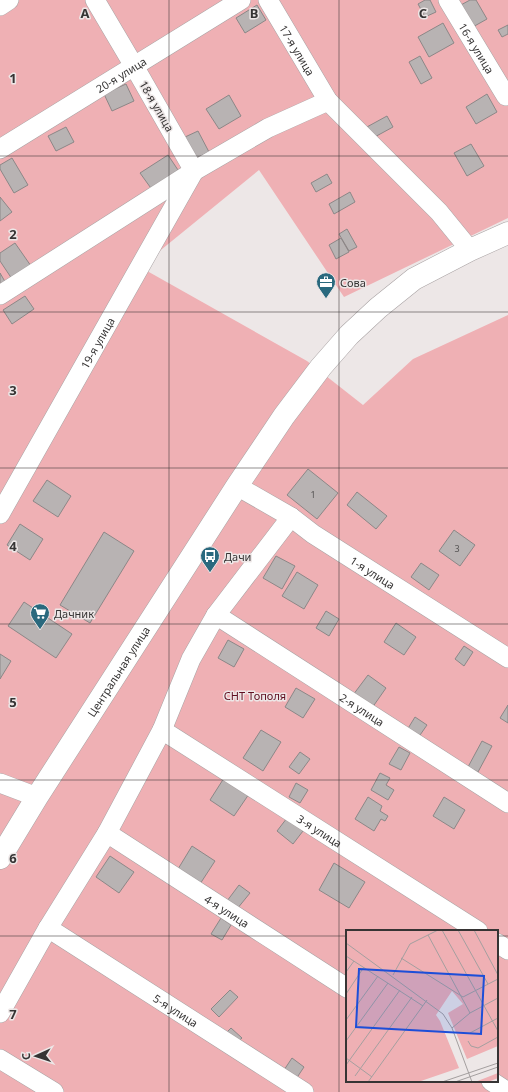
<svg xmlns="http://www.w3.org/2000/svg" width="508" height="1092" viewBox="0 0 508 1092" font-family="'Noto Sans',sans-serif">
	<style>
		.green { fill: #efb0b4; fill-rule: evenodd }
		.building { fill: #b8b3b3; stroke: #8c8787 }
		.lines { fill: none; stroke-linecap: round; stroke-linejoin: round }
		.street-casing { stroke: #a9a3a4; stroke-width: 20 }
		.secondary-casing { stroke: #a9a3a4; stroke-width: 23 }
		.street { stroke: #fff; stroke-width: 19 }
		.secondary { stroke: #fff; stroke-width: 22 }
		.grid { fill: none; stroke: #363434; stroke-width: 1; stroke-opacity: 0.55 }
		.labels { text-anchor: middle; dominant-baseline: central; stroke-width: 3; stroke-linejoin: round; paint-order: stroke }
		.number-label { font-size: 9px; fill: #565454 }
		.street-label { font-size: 11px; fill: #363434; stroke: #ede7e7 }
		.poi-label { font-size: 11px; fill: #363434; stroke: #ede7e7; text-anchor: start }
		.park-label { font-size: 11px; fill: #600f21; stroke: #ede7e7 }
		.inset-road { fill: none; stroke: #a49f9f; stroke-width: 1 }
		.view { fill: #1d4ed8; fill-opacity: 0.15; stroke: #1d4ed8; stroke-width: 2 }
		.inset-edge { fill: none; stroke: #363434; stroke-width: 2 }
		.grid-label { font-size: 13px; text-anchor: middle; font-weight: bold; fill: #363434; stroke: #ede7e7; stroke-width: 3; stroke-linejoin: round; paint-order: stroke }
	</style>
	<rect width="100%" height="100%" fill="#ede7e7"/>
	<!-- green -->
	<path class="green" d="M0 0H508V218L344 297 259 170 140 267 307 361 363 405 413 359 508 315V1092H0ZM347 931H497V1081H347Z"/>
	<!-- building -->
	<path class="building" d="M425 0H430L436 12 425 17 418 4Z
		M470 0H476L487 19 471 28 459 6Z
		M257 5 266 20 245 33 236 18Z
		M443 23 454 43 429 57 418 37Z
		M508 25V34L502 37 498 30Z
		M420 56 432 78 421 84 409 62Z
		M126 84 134 101 112 111 104 94Z
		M487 94 497 112 476 124 466 107Z
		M229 95 241 116 219 129 206 109Z
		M387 116 393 127 371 139 365 128Z
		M66 127 74 142 56 151 48 136Z
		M198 131 209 152 196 158 185 137Z
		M471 144 484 166 467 176 454 153Z
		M168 155 180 173 153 191 140 173Z
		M12 158 28 185 14 193 0 169V165Z
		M327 174 332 183 316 192 311 183Z
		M350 192 355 202 334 214 329 204Z
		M0 197 12 212 0 221Z
		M347 229 357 247 349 251 339 234Z
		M341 238 349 252 336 259 329 245Z
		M15 243 31 266 12 279 0 261V253Z
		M0 273 7 285 0 289Z
		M25 296 34 309 12 324 3 310Z
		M308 469 338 493 317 519 287 495Z
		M47 480 71 496 58 517 33 501Z
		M357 492 387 516 376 529 347 505Z
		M20 524 43 539 30 560 7 545Z
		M454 530 475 545 460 566 439 551Z
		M104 532 134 551 90 623 60 605Z
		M276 556 295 566 282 589 263 578Z
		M421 563 439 575 429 590 411 577Z
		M297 572 318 585 304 609 282 596Z
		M24 602 72 634 56 658 8 626Z
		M326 611 339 619 329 636 316 628Z
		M396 623 416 637 404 655 384 642Z
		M228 640 244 649 234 667 218 658Z
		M464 646 473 652 464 666 455 659Z
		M0 654 11 661 0 679Z
		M368 675 386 688 372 708 353 695Z
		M296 688 315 699 303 718 285 707Z
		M508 705V723L500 718Z
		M415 717 427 725 418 738 407 730Z
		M261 730 281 742 263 771 243 758Z
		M482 741 492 746 478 772 468 767Z
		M399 747 410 753 401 770 389 764Z
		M300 752 310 759 299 774 289 767Z
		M380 773 390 778 386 785 394 790 388 800 371 790Z
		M224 778 249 794 234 816 210 800Z
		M296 783 308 790 300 803 289 797Z
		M368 797 382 806 380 811 388 816 385 821 381 819 374 831 355 819Z
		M444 797 465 810 454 829 433 816Z
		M287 818 303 831 293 844 277 831Z
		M192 846 215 861 200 884 178 869Z
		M110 856 134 872 119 893 96 877Z
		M334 863 365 882 349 908 319 890Z
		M239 885 250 893 237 909 227 901Z
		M221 918 231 925 222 940 211 934Z
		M230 990 238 997 219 1017 211 1009Z
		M231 1028 242 1038 234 1045 224 1035Z
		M292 1058 304 1067 294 1082 282 1073Z"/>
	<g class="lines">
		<!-- street casing -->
		<g class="street-casing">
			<g id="street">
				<path id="s1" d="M268 0 328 101 439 212 470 250"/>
				<path id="s2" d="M448 0 506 96"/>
				<path d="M0 6 9 0"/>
				<path id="s3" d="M0 149 241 0"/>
				<path d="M0 295 194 171 268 128 328 101"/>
				<path id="s4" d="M237 486 291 517 313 534 508 658"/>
				<path id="s5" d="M0 514 194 171 134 66 95 0"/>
				<path id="s6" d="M216 615 508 803"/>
				<path id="s7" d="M162 730 478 931"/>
				<path d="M0 783 37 797"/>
				<path id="s8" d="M107 833 347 988"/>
				<path id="s9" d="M48 928 304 1092"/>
				<path d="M497 943 508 950"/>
				<path d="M0 1013 48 928 107 833 162 730 191 659 216 615 291 517"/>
				<path d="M0 1059 54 1092"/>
				<path d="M491 1081 508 1092"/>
			</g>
		</g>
		<!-- secondary casing -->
		<g class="secondary-casing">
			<g id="secondary">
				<path id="s10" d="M0 858 37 797 237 486 284 416 321 367 349 335 378 308 414 279 470 250 508 233"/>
			</g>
		</g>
		<!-- street -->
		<use href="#street" class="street"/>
		<!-- secondary -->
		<use href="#secondary" class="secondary"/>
	</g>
	<!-- grid -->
	<path class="grid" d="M169 0V1092M339 0V1092M0 156H508M0 312H508M0 468H508M0 624H508M0 780H508M0 936H347M497 936H508"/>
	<!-- icons -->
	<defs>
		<g id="office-pin" transform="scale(1)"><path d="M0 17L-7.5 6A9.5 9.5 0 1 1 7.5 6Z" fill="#2a697e" stroke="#ede7e7"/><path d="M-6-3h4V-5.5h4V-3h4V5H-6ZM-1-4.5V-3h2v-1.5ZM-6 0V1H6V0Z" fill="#fff"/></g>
		<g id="bus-pin" transform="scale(1)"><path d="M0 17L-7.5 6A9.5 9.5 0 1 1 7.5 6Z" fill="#2a697e" stroke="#ede7e7"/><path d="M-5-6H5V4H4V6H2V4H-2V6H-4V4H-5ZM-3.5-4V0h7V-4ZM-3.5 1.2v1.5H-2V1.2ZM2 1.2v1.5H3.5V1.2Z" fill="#fff"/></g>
		<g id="supermarket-pin" transform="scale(1)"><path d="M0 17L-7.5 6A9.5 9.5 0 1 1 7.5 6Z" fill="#2a697e" stroke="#ede7e7"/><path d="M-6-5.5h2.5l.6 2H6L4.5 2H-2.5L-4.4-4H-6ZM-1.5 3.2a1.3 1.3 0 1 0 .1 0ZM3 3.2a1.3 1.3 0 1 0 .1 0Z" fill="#fff"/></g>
	</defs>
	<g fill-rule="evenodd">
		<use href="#office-pin" x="326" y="282"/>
		<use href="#bus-pin" x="210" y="556"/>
		<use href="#supermarket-pin" x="40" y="613"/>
	</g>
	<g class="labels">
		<!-- number labels -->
		<g class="number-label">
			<text x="313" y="494">1</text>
			<text x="457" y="548">3</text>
		</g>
		<!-- street labels -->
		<g class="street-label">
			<text stroke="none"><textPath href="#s2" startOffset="56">16-я улица</textPath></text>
			<text stroke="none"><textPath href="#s1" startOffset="58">17-я улица</textPath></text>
			<text stroke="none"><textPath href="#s3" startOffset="142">20-я улица</textPath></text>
			<text transform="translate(157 106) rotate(60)">18-я улица</text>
			<text stroke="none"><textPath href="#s5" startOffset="197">19-я улица</textPath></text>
			<text stroke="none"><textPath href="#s4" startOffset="161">1-я улица</textPath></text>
			<text stroke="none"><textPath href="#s10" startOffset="221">Центральная улица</textPath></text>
			<text stroke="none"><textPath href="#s6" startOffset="174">2-я улица</textPath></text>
			<text stroke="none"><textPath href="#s7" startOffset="187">3-я улица</textPath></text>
			<text stroke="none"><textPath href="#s8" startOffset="143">4-я улица</textPath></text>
			<text stroke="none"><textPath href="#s9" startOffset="152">5-я улица</textPath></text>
		</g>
		<!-- poi labels -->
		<g class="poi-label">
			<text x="340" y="282">Сова</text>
			<text x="224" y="556">Дачи</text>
			<text x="54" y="613">Дачник</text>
		</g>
		<!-- park labels -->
		<g class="park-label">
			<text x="255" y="695">СНТ Тополя</text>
		</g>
	</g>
	<!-- overview -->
	<g transform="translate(346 930)">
		<rect width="152" height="152" fill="#ede7e7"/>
		<path d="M0 0H152V116L121 129 102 83 117 74 106 61 90 85 94 91 113 138 72 152H0ZM152 143V148L142 152H129Z" fill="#efb0b4"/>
		<path class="inset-road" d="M96 0 152 101M112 0 142 54M128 0 152 45M82 5 124 83M0 13 97 84 106 98 126 152M0 26 77 76M55 28 117 67 152 49M0 42 8 31M47 45 64 14 92 0M0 64 18 37M0 90 32 46M106 98 124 83 152 68M124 103 152 88M0 111 42 53M122 111 125 116 132 118 152 107M0 128 26 147M0 135 54 60M9 146 66 67M22 152 81 70M96 152 152 133M109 152 152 137"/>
		<path class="view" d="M13 39 138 46 135 104 10 97Z"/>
		<rect width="152" height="152" class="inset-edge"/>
	</g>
	<g class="grid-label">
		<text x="85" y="18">A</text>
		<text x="254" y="18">B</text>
		<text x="423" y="18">C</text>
		<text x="13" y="83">1</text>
		<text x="13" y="239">2</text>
		<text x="13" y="395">3</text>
		<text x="13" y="551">4</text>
		<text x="13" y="707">5</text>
		<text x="13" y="863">6</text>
		<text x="13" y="1019">7</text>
	</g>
	<!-- north arrow -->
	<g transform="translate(36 1056) rotate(267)" stroke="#ede7e7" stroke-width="3" paint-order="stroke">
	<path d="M0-3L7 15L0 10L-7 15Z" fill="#363434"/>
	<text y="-6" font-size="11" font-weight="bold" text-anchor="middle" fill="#363434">С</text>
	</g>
</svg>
